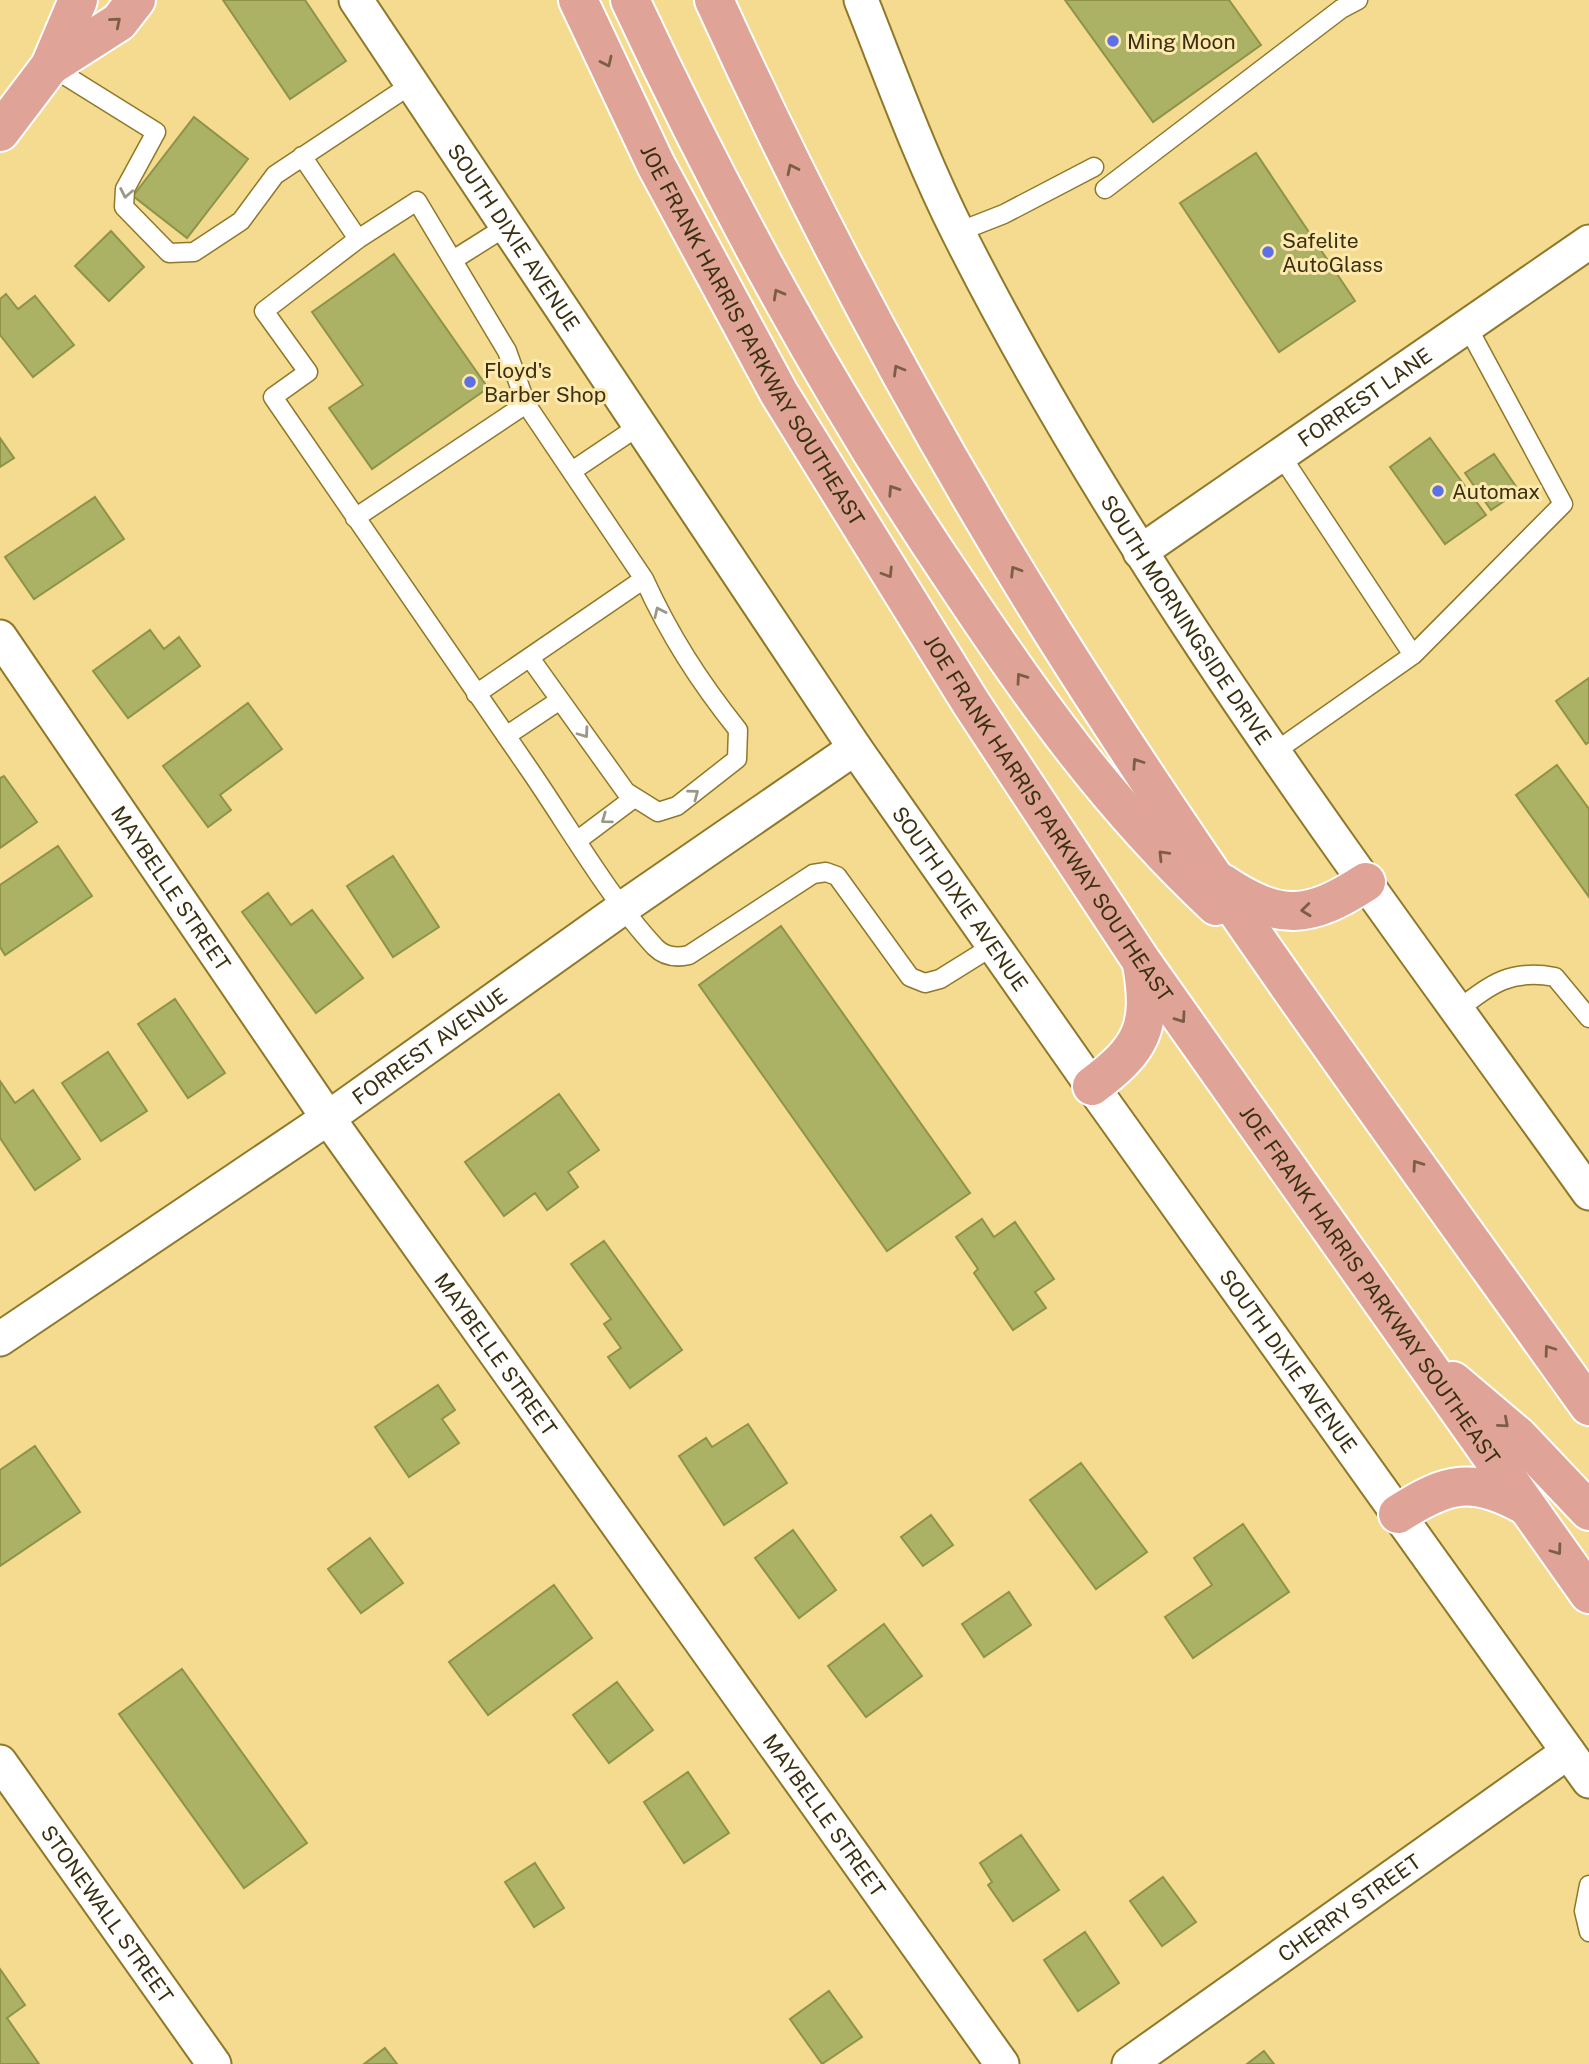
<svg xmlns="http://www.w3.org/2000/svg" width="1589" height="2064" viewBox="0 0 1589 2064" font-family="'Public Sans',sans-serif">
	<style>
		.building { fill: #abb165; stroke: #8e9347; stroke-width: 2 }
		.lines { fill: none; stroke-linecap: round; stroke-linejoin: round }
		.lane-casing { stroke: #8f782a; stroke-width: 21 }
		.street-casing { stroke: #8f782a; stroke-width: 37 }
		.primary-casing { stroke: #fff; stroke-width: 42 }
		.lane { stroke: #fff; stroke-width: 18 }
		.street { stroke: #fff; stroke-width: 33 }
		.primary { stroke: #e0a397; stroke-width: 38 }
		.oneway { stroke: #7c5e46 }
		.oneway2 { stroke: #9c9888 }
		.poi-dot { fill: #5c71e8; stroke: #fde9ad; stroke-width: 2.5 }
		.labels { text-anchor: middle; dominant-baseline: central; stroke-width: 6; stroke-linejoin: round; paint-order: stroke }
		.poi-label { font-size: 21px; fill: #3a3010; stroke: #fde9ad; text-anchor: start }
		.street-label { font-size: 21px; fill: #3a3010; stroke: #fde9ad }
	</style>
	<rect width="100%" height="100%" fill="#f4db8f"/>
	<!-- building -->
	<path class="building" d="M223 0H305L346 61 290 99Z
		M1065 0H1229L1261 45 1153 122Z
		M194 117 248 159 187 238 133 196Z
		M1256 153 1355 301 1279 352 1180 203Z
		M111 231 144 267 109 301 75 266Z
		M394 254 488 388 372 469 329 408 363 385 312 312Z
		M6 294 18 309 35 296 74 345 33 377 0 335V299Z
		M0 438 14 458 0 467Z
		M1430 438 1486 515 1445 544 1390 467Z
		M1494 454 1519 491 1491 510 1465 473Z
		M95 497 124 539 34 599 5 557Z
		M150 630 164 649 179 637 200 666 128 718 93 671Z
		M1589 678V742L1586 744 1556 701Z
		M248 703 282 749 220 795 231 810 208 827 163 766Z
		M1557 765 1589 809V897L1516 795Z
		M4 776 37 822 0 848V778Z
		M58 846 92 896 5 955 0 947V885Z
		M393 856 439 927 393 957 347 886Z
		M268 893 291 925 312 910 363 978 316 1013 242 912Z
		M781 926 970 1193 887 1251 699 985Z
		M175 999 225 1073 188 1098 138 1024Z
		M108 1052 147 1111 101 1141 62 1083Z
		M0 1081 15 1103 33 1090 80 1159 35 1190 0 1138Z
		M559 1094 599 1150 568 1172 578 1187 547 1210 535 1193 504 1216 465 1162Z
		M982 1219 994 1237 1015 1222 1054 1279 1035 1292 1046 1308 1013 1330 974 1273 978 1269 956 1237Z
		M604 1241 682 1350 630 1388 608 1357 621 1348 604 1324 611 1319 571 1264Z
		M438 1385 455 1410 442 1419 459 1443 409 1477 375 1427Z
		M748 1424 787 1483 724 1525 679 1456 706 1438 712 1447Z
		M35 1446 80 1512 0 1566V1470Z
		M1081 1463 1147 1552 1096 1589 1030 1500Z
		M931 1515 953 1545 923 1566 901 1537Z
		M1243 1524 1289 1592 1193 1658 1165 1617 1212 1585 1194 1558Z
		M793 1530 836 1590 799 1618 755 1558Z
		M370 1538 403 1583 361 1613 328 1569Z
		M554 1585 592 1638 488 1715 449 1662Z
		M1009 1592 1031 1625 984 1657 962 1624Z
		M884 1624 922 1676 866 1717 828 1666Z
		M182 1669 307 1843 244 1888 119 1714Z
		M617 1682 653 1730 609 1763 573 1715Z
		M688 1772 729 1833 684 1863 644 1802Z
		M1021 1835 1059 1890 1013 1921 988 1885 992 1882 980 1863Z
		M535 1863 564 1908 534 1927 505 1882Z
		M1163 1877 1196 1922 1162 1946 1130 1901Z
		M1085 1932 1119 1983 1078 2011 1044 1960Z
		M0 1969 25 2005 7 2018 39 2064H0Z
		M829 1991 862 2037 822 2064 790 2019Z
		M385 2048 397 2064H364Z
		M1264 2051 1274 2064H1247Z"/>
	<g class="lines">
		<!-- lane casing -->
		<g class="lane-casing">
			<path id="lane" d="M50 66 156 132 125 189 124 207 169 253 194 252 241 221 275 175 412 84
				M302 156 358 239
				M1105 189 1341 9 1358 0
				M958 232 1004 214 1094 167
				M453 260 507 226
				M1280 454 1413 655 1563 504 1467 326
				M572 471 639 426
				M355 518 526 404
				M530 658 626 792 658 812 677 806 737 759 738 730C699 681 670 636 644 579
				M476 694 644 579 526 404 507 351 417 201 358 239 264 311 308 372 273 397C358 521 443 645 529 769 567 824 610 899 655 947 665 957 676 958 689 955L813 874 826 872 837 876 910 977 925 983 940 979 993 946
				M506 736 560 700
				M1276 751 1413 655
				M578 840 634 798
				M1458 1010C1491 983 1512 969 1555 977L1589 1018
				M1589 1885 1584 1911 1589 1932"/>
		</g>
		<!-- street casing -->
		<g class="street-casing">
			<g id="street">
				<path id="s1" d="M356 0 855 748 1092 1086 1589 1781"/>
				<path id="s2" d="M861 0C892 78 921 159 959 234 1131 575 1368 884 1589 1193"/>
				<path id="s3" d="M1140 552 1589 242"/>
				<path id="s4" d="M0 637 328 1118 1002 2064"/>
				<path id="s5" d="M0 1339 328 1118 624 907 855 748"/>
				<path id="s6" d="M0 1762 214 2064"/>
				<path id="s7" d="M1129 2064 1568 1752"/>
			</g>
		</g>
		<!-- primary casing -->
		<g class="primary-casing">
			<g id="primary">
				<path id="s8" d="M578 0 656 165 779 393 971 703 1142 962 1589 1594"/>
				<path d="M630 0C725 203 831 398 957 584 1036 703 1111 808 1216 906"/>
				<path d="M714 0C813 218 925 428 1052 631 1219 897 1406 1150 1589 1406"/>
				<path d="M50 66 119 22 136 0"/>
				<path d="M0 132 50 66 78 0"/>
				<path d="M1222 883C1280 922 1309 919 1366 882"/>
				<path d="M1092 1086C1142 1049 1153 1027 1142 964"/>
				<path d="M1453 1381 1518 1436 1589 1511"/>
				<path d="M1398 1514C1447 1482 1473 1476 1526 1506"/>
			</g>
		</g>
		<!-- lane -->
		<use href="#lane" class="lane"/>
		<!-- street -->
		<use href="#street" class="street"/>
		<!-- primary -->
		<use href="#primary" class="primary"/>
	</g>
	<!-- one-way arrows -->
	<defs><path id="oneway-chevron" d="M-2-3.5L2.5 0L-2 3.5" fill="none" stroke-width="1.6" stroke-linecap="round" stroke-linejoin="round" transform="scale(1.75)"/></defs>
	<g class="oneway">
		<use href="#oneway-chevron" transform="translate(116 22) rotate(-40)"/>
		<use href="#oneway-chevron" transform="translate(607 62) rotate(65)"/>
		<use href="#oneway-chevron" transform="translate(792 169) rotate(-116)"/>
		<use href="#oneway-chevron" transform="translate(778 294) rotate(-119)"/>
		<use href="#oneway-chevron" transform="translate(898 370) rotate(-120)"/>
		<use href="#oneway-chevron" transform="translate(893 490) rotate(-123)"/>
		<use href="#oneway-chevron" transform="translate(1015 571) rotate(-122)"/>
		<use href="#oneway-chevron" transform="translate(888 573) rotate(58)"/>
		<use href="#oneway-chevron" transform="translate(1021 678) rotate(-125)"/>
		<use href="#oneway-chevron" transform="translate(1137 763) rotate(-124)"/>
		<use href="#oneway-chevron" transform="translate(1163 855) rotate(-134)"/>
		<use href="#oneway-chevron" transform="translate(1306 910) rotate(174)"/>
		<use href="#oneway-chevron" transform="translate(1181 1018) rotate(55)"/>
		<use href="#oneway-chevron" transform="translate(1417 1165) rotate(-125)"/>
		<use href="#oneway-chevron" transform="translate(1549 1350) rotate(-126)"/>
		<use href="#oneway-chevron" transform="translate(1504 1423) rotate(41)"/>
		<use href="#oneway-chevron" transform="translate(1557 1550) rotate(54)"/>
	</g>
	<g class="oneway2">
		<use href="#oneway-chevron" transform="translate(126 193) rotate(101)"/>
		<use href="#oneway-chevron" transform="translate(659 612) rotate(-115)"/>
		<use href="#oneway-chevron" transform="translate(584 733) rotate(54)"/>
		<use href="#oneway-chevron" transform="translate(694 794) rotate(-37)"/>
		<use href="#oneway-chevron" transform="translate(606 819) rotate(144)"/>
	</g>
	<!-- markers -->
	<g class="poi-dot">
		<circle cx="1113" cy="41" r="7"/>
		<circle cx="1268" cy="252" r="7"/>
		<circle cx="470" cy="382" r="7"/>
		<circle cx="1438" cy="491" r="7"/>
	</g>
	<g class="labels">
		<!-- poi labels -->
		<g class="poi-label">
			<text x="1127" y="41">Ming Moon</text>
			<text x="1282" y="240">Safelite<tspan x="1282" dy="24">AutoGlass</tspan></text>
			<text x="484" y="370">Floyd's<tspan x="484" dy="24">Barber Shop</tspan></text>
			<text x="1452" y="491">Automax</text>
		</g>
		<!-- street labels -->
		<g class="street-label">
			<text stroke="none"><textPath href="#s1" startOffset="285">SOUTH DIXIE AVENUE</textPath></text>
			<text stroke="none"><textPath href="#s8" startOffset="378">JOE FRANK HARRIS PARKWAY SOUTHEAST</textPath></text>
			<text stroke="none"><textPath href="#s3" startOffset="273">FORREST LANE</textPath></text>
			<text stroke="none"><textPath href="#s2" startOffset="702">SOUTH MORNINGSIDE DRIVE</textPath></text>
			<text stroke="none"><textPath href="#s8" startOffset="945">JOE FRANK HARRIS PARKWAY SOUTHEAST</textPath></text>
			<text stroke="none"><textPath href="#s4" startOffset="304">MAYBELLE STREET</textPath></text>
			<text stroke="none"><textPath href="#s1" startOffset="1083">SOUTH DIXIE AVENUE</textPath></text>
			<text stroke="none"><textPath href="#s5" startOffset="520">FORREST AVENUE</textPath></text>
			<text stroke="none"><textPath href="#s8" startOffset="1512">JOE FRANK HARRIS PARKWAY SOUTHEAST</textPath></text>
			<text stroke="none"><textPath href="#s4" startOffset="872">MAYBELLE STREET</textPath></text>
			<text stroke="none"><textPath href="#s1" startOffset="1650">SOUTH DIXIE AVENUE</textPath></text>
			<text stroke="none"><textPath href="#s4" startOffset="1438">MAYBELLE STREET</textPath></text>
			<text stroke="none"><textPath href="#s7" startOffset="270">CHERRY STREET</textPath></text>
			<text stroke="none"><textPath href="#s6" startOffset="186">STONEWALL STREET</textPath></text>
		</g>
	</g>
</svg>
